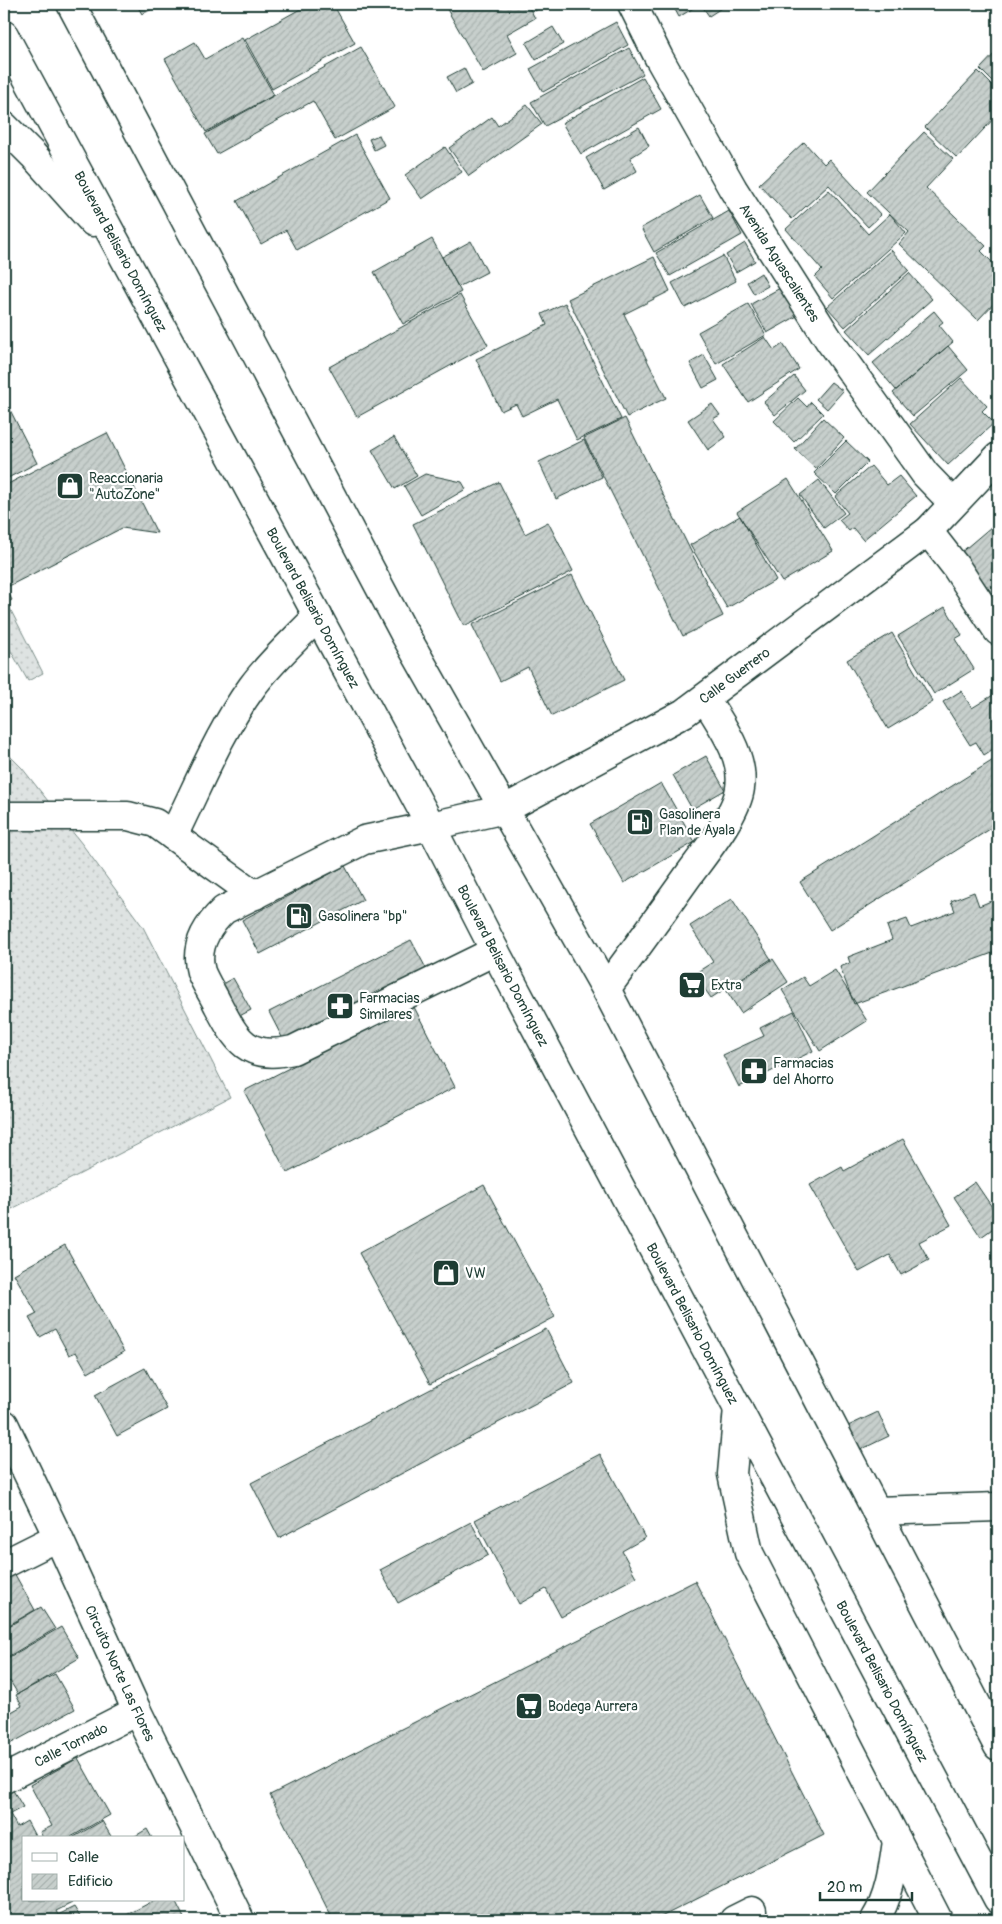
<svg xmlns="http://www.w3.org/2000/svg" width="1002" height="1924" viewBox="0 0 1002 1924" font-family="Pangolin,sans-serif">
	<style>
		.grass { fill: url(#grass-dots); stroke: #7e908b }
		.building { fill: url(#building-hatch); stroke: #1f3d34 }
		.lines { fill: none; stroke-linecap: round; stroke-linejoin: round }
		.minor-casing { stroke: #1f3d34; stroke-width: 31 }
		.major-casing { stroke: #1f3d34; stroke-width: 31 }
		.minor { stroke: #fff; stroke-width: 28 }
		.major { stroke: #fff; stroke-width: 28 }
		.labels { text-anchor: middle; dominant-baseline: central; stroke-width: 4.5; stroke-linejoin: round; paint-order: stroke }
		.street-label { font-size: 14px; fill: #1f3d34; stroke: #fff }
		.poi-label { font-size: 14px; fill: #1f3d34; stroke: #fff; text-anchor: start }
	</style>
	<defs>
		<pattern id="grass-dots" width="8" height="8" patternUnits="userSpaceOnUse" patternTransform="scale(1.25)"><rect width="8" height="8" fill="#dee3e2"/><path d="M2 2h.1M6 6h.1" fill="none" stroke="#bec4c2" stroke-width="1.8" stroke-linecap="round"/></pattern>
		<pattern id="building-hatch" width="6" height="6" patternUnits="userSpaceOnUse" patternTransform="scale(1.25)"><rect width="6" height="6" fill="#c7cfcc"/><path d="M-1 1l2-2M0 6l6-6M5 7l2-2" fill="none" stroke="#aab3b0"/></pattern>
	</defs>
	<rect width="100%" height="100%" fill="#fff"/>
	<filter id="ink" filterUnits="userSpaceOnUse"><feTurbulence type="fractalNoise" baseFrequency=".02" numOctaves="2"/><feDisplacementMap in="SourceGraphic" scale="10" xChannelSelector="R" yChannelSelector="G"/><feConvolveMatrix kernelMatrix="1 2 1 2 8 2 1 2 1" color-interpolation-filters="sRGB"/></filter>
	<g filter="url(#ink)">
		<!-- grass -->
		<path class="grass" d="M4 597 43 673 28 681 4 639Z
			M4 750 22 768 82 844 143 927 230 1097 4 1213Z"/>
		<!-- building -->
		<path class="building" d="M136 4H162L142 14Z
			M309 4H333L355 43 272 89 245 40Z
			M444 4H527L535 18 507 34 517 53 483 72Z
			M531 4H546L535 11Z
			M672 4H700L679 17Z
			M704 4H725L726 5 709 16 702 6Z
			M616 22 628 45 543 92 530 69Z
			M553 27 563 44 536 60 526 43Z
			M242 38 274 95 206 132 165 59 195 42 205 59Z
			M361 47 395 107 335 140 313 101 217 154 205 134Z
			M629 48 643 74 545 126 531 102Z
			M998 50V87L980 69Z
			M464 68 472 84 456 93 447 77Z
			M978 71 998 91V114L957 158 925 127Z
			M643 77 661 109 581 154 562 123Z
			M527 105 542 124 469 176 449 148 492 117 498 126Z
			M639 127 649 146 630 158 637 171 604 190 586 158Z
			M924 132 953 159 926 188 986 246 981 251 998 268V299L978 320 899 244 909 232 867 192Z
			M355 135 390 198 297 250 286 230 261 244 237 201Z
			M379 135 384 145 374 150 369 139Z
			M804 142 824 164 829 159 881 215 868 227 829 185 792 219 759 184Z
			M445 147 462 172 422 199 405 175Z
			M829 190 868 234 890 214 906 233 833 298 815 277 822 270 786 229Z
			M700 195 713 218 654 252 641 228Z
			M729 211 742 235 670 276 656 253Z
			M432 239 461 292 403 324 374 272Z
			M471 241 487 272 458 287 442 257Z
			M745 243 755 261 736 272 726 255Z
			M891 250 909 270 845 327 827 307Z
			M723 256 736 281 685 308 672 283Z
			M654 257 670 291 624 314 666 398 627 417 568 299Z
			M761 273 768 286 754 294 747 282Z
			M909 273 932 299 869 355 846 330Z
			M782 287 799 315 767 333 751 304Z
			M460 295 488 345 357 417 329 367Z
			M565 303 621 419 577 440 557 399 522 416 516 404 501 411 476 359 547 325 542 314Z
			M748 304 766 335 716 364 698 332Z
			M934 311 943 322 939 325 953 342 896 390 873 363Z
			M765 337 774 350 783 344 799 369 748 402 723 364Z
			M948 346 968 370 913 416 893 393Z
			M704 355 718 380 703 388 690 363Z
			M794 376 805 390 775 415 764 402Z
			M961 378 987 406 982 411 994 423 948 465 910 424Z
			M831 382 843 391 827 409 816 399Z
			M4 398 37 463 4 480Z
			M798 398 807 407 811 402 823 414 794 442 774 421Z
			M712 404 720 415 713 419 726 437 708 450 688 420Z
			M625 418 723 616 683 636 584 438Z
			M823 418 844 438 816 469 795 449Z
			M107 433 157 533 122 528 7 587 4 580V486Z
			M394 437 417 476 395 489 372 450Z
			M584 440 602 477 556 499 539 462Z
			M846 441 868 462 836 494 814 473Z
			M871 466 887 485 899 476 916 496 863 540 853 528 849 531 839 520 848 513 835 497Z
			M425 474 462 482 466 489 421 515 404 486Z
			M788 479 833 551 782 582 737 512Z
			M819 480 844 513 824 528 800 495Z
			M499 482 525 534 548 522 573 571 464 626 413 524Z
			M740 516 776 580 727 608 690 545Z
			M998 521V600L959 554Z
			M572 575 624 680 552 716 528 667 500 681 472 625Z
			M4 585 12 600 4 604Z
			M945 607 962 635 955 639 974 669 934 694 898 636Z
			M892 633 933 702 888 729 847 660Z
			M961 691 972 708 998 692V746L984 755 976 742 970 745 943 702Z
			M706 756 725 790 692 809 673 775Z
			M998 757V824L830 930 800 882Z
			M661 783 695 842 624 883 590 824Z
			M345 866 363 900 260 954 242 920Z
			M974 892 979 906 998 898V951L854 1004 840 967 850 963 848 957 892 940 887 926 907 919 911 928 955 911 951 901Z
			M732 899 771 959 711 998 694 974 713 962 690 926Z
			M411 940 428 972 286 1045 269 1012Z
			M773 959 788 982 741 1013 726 990Z
			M835 970 867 1021 820 1051 782 990 803 977 809 986Z
			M233 978 251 1010 220 1026 204 994Z
			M413 1005 455 1087 287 1173 244 1091Z
			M794 1011 813 1051 739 1087 723 1055 764 1036 760 1028Z
			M903 1139 951 1225 919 1242 929 1260 901 1275 890 1255 859 1272 810 1185 842 1167 844 1171Z
			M975 1182 998 1216V1225L981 1237 954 1197Z
			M484 1185 555 1317 430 1384 359 1253Z
			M65 1245 124 1352 88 1373 76 1352 69 1355 55 1329 40 1337 29 1318 37 1314 14 1274Z
			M546 1329 574 1383 279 1538 251 1483Z
			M145 1368 167 1409 117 1436 95 1395Z
			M878 1412 889 1436 860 1450 848 1426Z
			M600 1454 645 1538 622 1551 636 1577 561 1617 546 1589 519 1604 475 1520Z
			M471 1522 488 1555 398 1603 380 1570Z
			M13 1571 35 1610 4 1628V1577Z
			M695 1581 824 1835 655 1920H333L270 1795Z
			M41 1607 55 1629 4 1659V1629Z
			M61 1627 79 1658 18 1694 10 1681 4 1685V1660Z
			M55 1674 75 1709 6 1746 4 1742V1716L22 1706 16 1695Z
			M78 1758 110 1815 69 1838H43L40 1832 52 1826 30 1785Z
			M11 1787 23 1807 10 1814 17 1827 27 1821 36 1838H24V1847L21 1848 24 1852V1900H71L72 1903 56 1911 58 1915 74 1907 82 1920H4V1908L8 1906 4 1899V1791Z
			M102 1821 112 1838H72Z
			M147 1829 152 1838H132Z
			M155 1900H175L185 1920H117Z"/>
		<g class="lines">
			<!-- minor casing -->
			<g class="minor-casing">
				<g id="minor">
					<path id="s1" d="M632 4 659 58 733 189 829 340 925 474 953 503"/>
					<path d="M928 531 956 567 998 631"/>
					<path d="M4 816H128L155 823 255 895"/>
					<path d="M431 826 364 840 224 910C207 926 194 947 201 972 205 982 212 993 217 1003 236 1039 246 1061 293 1050L495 951"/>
					<path d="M173 836C198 786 219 732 252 687 271 661 296 639 318 616"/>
					<path d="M606 989C634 951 661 914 688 876 704 854 737 814 740 788 745 755 720 724 705 698"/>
					<path id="s2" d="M4 1424 58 1537 137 1711 240 1920"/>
					<path d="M876 1511 998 1507"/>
					<path d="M4 1564 58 1537"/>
					<path id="s3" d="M4 1779 137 1711"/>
					<path d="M734 1920 752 1911"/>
				</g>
			</g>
			<!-- major casing -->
			<g class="major-casing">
				<g id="major">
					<path d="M71 4 403 631 606 989 998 1746"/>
					<path id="s4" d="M4 35 431 826 495 951 998 1899"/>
					<path d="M4 126 33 155 93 222"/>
					<path id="s5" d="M431 826 505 809 684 713 928 531 998 457"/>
					<path d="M738 1408 732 1474 749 1553 938 1920"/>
					<path d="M875 1920C890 1896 893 1869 897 1841"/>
				</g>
			</g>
			<!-- minor -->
			<use href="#minor" class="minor"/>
			<!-- major -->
			<use href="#major" class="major"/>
		</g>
	</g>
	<!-- icons -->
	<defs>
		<g id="shop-square" transform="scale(1.4375)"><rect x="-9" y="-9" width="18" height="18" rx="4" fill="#1f3d34" stroke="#fff"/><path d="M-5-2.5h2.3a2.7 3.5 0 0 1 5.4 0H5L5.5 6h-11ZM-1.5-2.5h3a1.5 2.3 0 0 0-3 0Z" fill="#fff"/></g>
		<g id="fuel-square" transform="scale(1.4375)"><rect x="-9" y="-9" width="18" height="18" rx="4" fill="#1f3d34" stroke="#fff"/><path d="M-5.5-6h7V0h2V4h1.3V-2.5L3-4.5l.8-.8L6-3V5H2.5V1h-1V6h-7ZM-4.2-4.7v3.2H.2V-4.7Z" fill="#fff"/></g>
		<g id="supermarket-square" transform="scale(1.4375)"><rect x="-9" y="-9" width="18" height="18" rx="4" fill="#1f3d34" stroke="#fff"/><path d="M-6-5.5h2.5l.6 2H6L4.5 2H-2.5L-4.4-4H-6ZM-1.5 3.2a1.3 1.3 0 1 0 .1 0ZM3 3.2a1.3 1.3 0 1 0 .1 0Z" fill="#fff"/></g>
		<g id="pharmacy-square" transform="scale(1.4375)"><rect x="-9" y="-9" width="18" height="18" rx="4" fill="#1f3d34" stroke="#fff"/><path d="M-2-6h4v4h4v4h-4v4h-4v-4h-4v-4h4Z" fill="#fff"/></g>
	</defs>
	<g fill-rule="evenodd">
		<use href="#shop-square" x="70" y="486"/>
		<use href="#fuel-square" x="640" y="822"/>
		<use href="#fuel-square" x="299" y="916"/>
		<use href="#supermarket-square" x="692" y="985"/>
		<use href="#pharmacy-square" x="340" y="1006"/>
		<use href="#pharmacy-square" x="754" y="1071"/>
		<use href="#shop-square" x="446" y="1273"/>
		<use href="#supermarket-square" x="529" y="1706"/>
	</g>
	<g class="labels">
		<!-- street labels -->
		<g class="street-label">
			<text stroke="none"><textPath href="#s4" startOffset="246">Boulevard Belisario Domínguez</textPath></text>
			<text stroke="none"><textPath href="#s1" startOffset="298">Avenida Aguascalientes</textPath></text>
			<text stroke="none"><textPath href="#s4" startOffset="651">Boulevard Belisario Domínguez</textPath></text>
			<text stroke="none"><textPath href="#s5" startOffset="342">Calle Guerrero</textPath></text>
			<text stroke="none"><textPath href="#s4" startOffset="1056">Boulevard Belisario Domínguez</textPath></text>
			<text stroke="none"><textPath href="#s4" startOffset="1461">Boulevard Belisario Domínguez</textPath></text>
			<text stroke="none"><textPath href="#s2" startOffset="275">Circuito Norte Las Flores</textPath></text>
			<text stroke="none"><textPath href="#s4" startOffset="1866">Boulevard Belisario Domínguez</textPath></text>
			<text stroke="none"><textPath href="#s3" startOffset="75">Calle Tornado</textPath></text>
		</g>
		<!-- poi labels -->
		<g class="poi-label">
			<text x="89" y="478">Reaccionaria<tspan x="89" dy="16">"AutoZone"</tspan></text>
			<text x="659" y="814">Gasolinera<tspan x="659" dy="16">Plan de Ayala</tspan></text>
			<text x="318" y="916">Gasolinera "bp"</text>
			<text x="711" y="985">Extra</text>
			<text x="359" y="998">Farmacias<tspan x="359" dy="16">Similares</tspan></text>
			<text x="773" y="1063">Farmacias<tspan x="773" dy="16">del Ahorro</tspan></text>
			<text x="465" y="1273">VW</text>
			<text x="548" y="1706">Bodega Aurrera</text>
		</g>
	</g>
	<!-- margin -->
	<rect width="1002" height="1924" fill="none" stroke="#fff" stroke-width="20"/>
	<rect x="10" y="10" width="982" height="1904" fill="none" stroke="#1f3d34" stroke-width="2" filter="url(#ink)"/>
	<!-- legend -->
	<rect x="22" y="1836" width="162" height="65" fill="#ffffff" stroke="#a5b1ae"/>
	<rect x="32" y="1853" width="25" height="8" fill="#ffffff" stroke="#a5b1ae"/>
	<text x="68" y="1862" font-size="15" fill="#1f3d34">Calle</text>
	<rect x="32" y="1874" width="25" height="15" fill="url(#building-hatch)" stroke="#a5b1ae"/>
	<text x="68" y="1886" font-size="15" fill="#1f3d34">Edificio</text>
	<!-- scale -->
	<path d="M820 1892v8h92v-8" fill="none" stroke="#1f3d34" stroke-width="2.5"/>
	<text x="827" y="1892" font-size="15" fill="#1f3d34" stroke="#ffffff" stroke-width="4" paint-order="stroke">20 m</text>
</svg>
